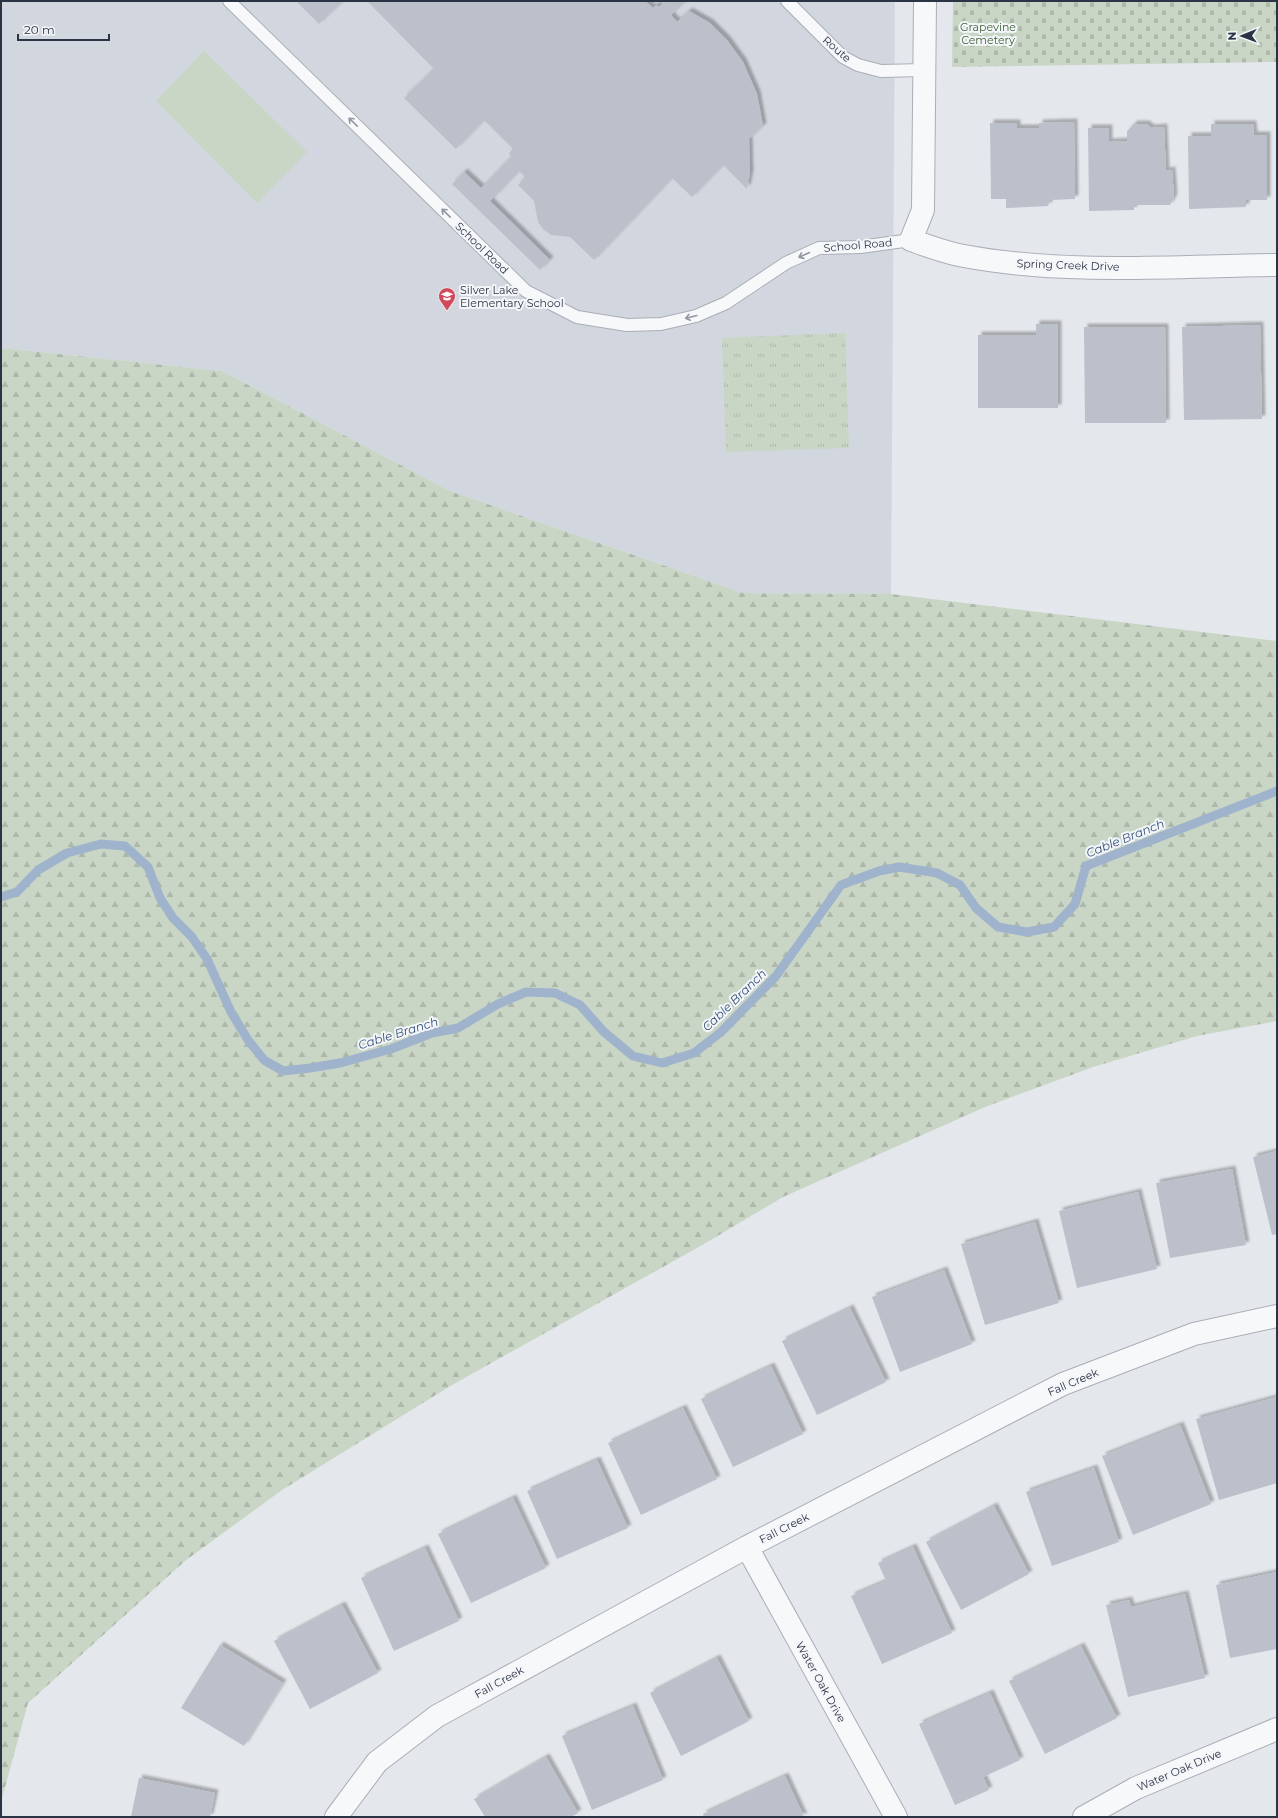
<svg xmlns="http://www.w3.org/2000/svg" width="1278" height="1818" viewBox="0 0 1278 1818" font-family="Montserrat,sans-serif">
	<style>
		.built { fill: #d2d6de }
		.grass { fill: #c9d6c5 }
		.forest { fill: url(#forest-firs) }
		.cemetery { fill: url(#cemetery-stones) }
		.park { fill: url(#park-tufts) }
		.lines { fill: none; stroke-linecap: round; stroke-linejoin: round }
		.stream { stroke: #9fb4cc; stroke-width: 9 }
		.building { fill: #bbc0ca; filter: url(#shadow) }
		.service-casing { stroke: #a9aeb7; stroke-width: 14 }
		.minor-casing { stroke: #a9aeb7; stroke-width: 24 }
		.service { stroke: #f7f8fa; stroke-width: 12 }
		.minor { stroke: #f7f8fa; stroke-width: 22 }
		.oneway { stroke: #9196a0 }
		.labels { text-anchor: middle; dominant-baseline: central; stroke-width: 4; stroke-linejoin: round; paint-order: stroke }
		.park-label { font-size: 11px; fill: #3f6138; stroke: #f4f6f9 }
		.street-label { font-size: 11px; fill: #2b3445; stroke: #f4f6f9 }
		.poi-label { font-size: 11px; fill: #2b3445; stroke: #f4f6f9; text-anchor: start }
		.water-label { font-size: 12px; font-style: italic; fill: #34527a; stroke: #f4f6f9 }
	</style>
	<defs>
		<pattern id="forest-firs" width="22" height="20" patternUnits="userSpaceOnUse"><rect width="22" height="20" fill="#c9d6c5"/><path d="M5 1l3.5 6h-7zM16 11l3.5 6h-7z" fill="#adb8ab"/></pattern>
		<pattern id="cemetery-stones" width="16" height="16" patternUnits="userSpaceOnUse"><rect width="16" height="16" fill="#c9d6c5"/><path d="M2 7V4a2 2 0 0 1 4 0v3zM10 15v-3a2 2 0 0 1 4 0v3z" fill="#adb8ab"/></pattern>
		<pattern id="park-tufts" width="24" height="20" patternUnits="userSpaceOnUse"><rect width="24" height="20" fill="#c9d6c5"/><path d="M3 7l-1-3M5 7V3M7 7l1-3M15 17l-1-3M17 17v-4M19 17l1-3" fill="none" stroke="#adb8ab"/></pattern>
		<filter id="shadow"><feDropShadow dx="3.5" dy="-3.5" stdDeviation="1" flood-color="#0004"/></filter>
	</defs>
	<rect width="100%" height="100%" fill="#e4e7ec"/>
	<!-- built -->
	<path class="built" d="M1 1H895L891 594 743 593 450 491 222 371 1 348Z"/>
	<!-- grass -->
	<path class="grass" d="M204 51 307 152 257 203 156 101Z"/>
	<!-- forest -->
	<path class="forest" d="M1 348 222 371 450 491 743 593 891 594 1277 641V1021L1197 1036 1093 1067 985 1107 783 1197 704 1244 452 1385 282 1490 185 1561 28 1703 1 1802Z"/>
	<!-- cemetery -->
	<path class="cemetery" d="M953 1H1277V62L952 67Z"/>
	<!-- park -->
	<path class="park" d="M845 333 849 448 726 452 722 338Z"/>
	<g class="lines">
		<!-- stream -->
		<path class="stream" d="M1 897 17 892 38 870 67 853 101 844 125 846 148 867 160 898 173 918 192 937 207 959 231 1012 248 1040 264 1060 283 1071 310 1068 340 1063 391 1049 432 1033 458 1028 498 1004 526 992 555 993 580 1005 604 1032 633 1056 662 1063 694 1053 721 1032 776 976 841 885 879 871 899 867 937 873 960 885 976 908 998 927 1027 932 1054 927 1075 904 1086 866 1277 791"/>
	</g>
	<!-- building -->
	<path class="building" d="M296 1H343L319 24Z
		M367 1H645L653 8 656 5 659 7 665 1H686L671 15 677 22 689 11 710 23 727 40 743 62 757 94 763 126 749 139 750 173 747 189 723 165 692 197 672 178 594 260 570 237 551 235 543 229 538 222 534 201 518 185 525 177 519 171 490 201 550 260 540 270 452 184 464 172 481 188 511 157 509 153 513 149 484 120 456 149 404 98 434 69Z
		M1074 122 1075 199 1050 200 1048 206 1006 208V199H991L990 123H1017V128H1039V123Z
		M1134 124H1146L1151 128 1164 127 1166 171 1172 170 1174 197 1170 205H1134V210L1089 211 1088 128H1109V142L1127 141V131Z
		M1211 124H1253L1254 135H1267V200H1246V207L1189 209 1188 136H1211Z
		M1036 324H1058V408H978V335H1036Z
		M1260 325 1262 419 1184 420 1182 327Z
		M1084 327H1165L1166 423H1085Z
		M1277 1151V1234L1272 1235 1253 1157Z
		M1232 1169 1246 1245 1170 1258 1156 1183Z
		M1138 1192 1157 1269 1077 1288 1059 1211Z
		M1035 1222 1059 1303 985 1325 961 1244Z
		M944 1270 972 1344 900 1372 872 1297Z
		M850 1308 886 1382 817 1415 782 1341Z
		M771 1366 803 1434 733 1467 701 1399Z
		M1277 1397V1483L1219 1500 1196 1419Z
		M683 1408 717 1479 641 1515 608 1443Z
		M1180 1425 1211 1504 1133 1535 1102 1456Z
		M597 1460 628 1528 557 1559 527 1491Z
		M1094 1468 1119 1542 1052 1566 1026 1492Z
		M513 1498 546 1568 471 1603 438 1534Z
		M994 1506 1029 1574 961 1610 926 1542Z
		M913 1547 952 1633 882 1664 851 1596 886 1581 878 1563Z
		M425 1548 459 1621 394 1651 361 1578Z
		M1277 1572V1649L1230 1658 1216 1585Z
		M1185 1594 1205 1678 1128 1697 1106 1605 1129 1600 1131 1607Z
		M342 1605 378 1673 310 1709 274 1641Z
		M220 1645 283 1683 244 1746 181 1708Z
		M1081 1646 1117 1718 1045 1754 1009 1681Z
		M717 1658 749 1721 681 1756 650 1693Z
		M990 1693 1020 1760 983 1777 989 1790 955 1805 919 1724Z
		M633 1706 663 1780 592 1810 562 1736Z
		M546 1757 578 1813 571 1817H485L474 1799Z
		M785 1776 804 1817H704L703 1814Z
		M139 1778 215 1793 210 1817H131Z"/>
	<g class="lines">
		<!-- service casing -->
		<g class="service-casing">
			<path id="service" d="M229 1 526 291 577 317 627 325 661 324 696 316 726 303 786 263 819 248 860 247 911 240
				M787 1 843 57 858 65 881 71 924 70"/>
		</g>
		<!-- minor casing -->
		<g class="minor-casing">
			<path id="minor" d="M925 1 923 210 911 240C928 246 946 253 964 256 1064 275 1175 266 1277 265
				M747 1547 896 1817
				M336 1817 377 1762 437 1716 747 1547 1063 1384 1194 1334 1277 1316
				M1084 1817 1136 1788 1277 1729"/>
		</g>
		<!-- service -->
		<use href="#service" class="service"/>
		<!-- minor -->
		<use href="#minor" class="minor"/>
	</g>
	<!-- one-way arrows -->
	<defs><path id="oneway-shaft" d="M-6 0H5M1.5-3L5.5 0L1.5 3" fill="none" stroke-width="1.6" stroke-linecap="round" stroke-linejoin="round"/></defs>
	<g class="oneway">
		<use href="#oneway-shaft" transform="translate(353 122) rotate(-136)"/>
		<use href="#oneway-shaft" transform="translate(446 213) rotate(-136)"/>
		<use href="#oneway-shaft" transform="translate(804 255) rotate(156)"/>
		<use href="#oneway-shaft" transform="translate(691 317) rotate(166)"/>
	</g>
	<!-- icons -->
	<defs>
		<g id="school-pin" transform="scale(0.9)"><path d="M0 17L-7.5 6A9.5 9.5 0 1 1 7.5 6Z" fill="#d1495b" stroke="#f4f6f9"/><path d="M0-5L7-2L0 1L-7-2ZM-4 1L0 2.5L4 1V4Q0 6-4 4Z" fill="#fff"/></g>
	</defs>
	<g fill-rule="evenodd">
		<use href="#school-pin" x="447" y="296"/>
	</g>
	<g class="labels">
		<!-- park labels -->
		<g class="park-label">
			<text x="988" y="27">Grapevine<tspan x="988" dy="13">Cemetery</tspan></text>
		</g>
		<!-- street labels -->
		<g class="street-label">
			<text transform="translate(837 49) rotate(41)">Route</text>
			<text transform="translate(858 245) rotate(-5)">School Road</text>
			<text transform="translate(482 248) rotate(44)">School Road</text>
			<text transform="translate(1068 265) rotate(2)">Spring Creek Drive</text>
			<text transform="translate(1073 1382) rotate(-23)">Fall Creek</text>
			<text transform="translate(784 1528) rotate(-27)">Fall Creek</text>
			<text transform="translate(499 1682) rotate(-29)">Fall Creek</text>
			<text transform="translate(821 1682) rotate(61)">Water Oak Drive</text>
			<text transform="translate(1179 1770) rotate(-23)">Water Oak Drive</text>
		</g>
		<!-- poi labels -->
		<g class="poi-label">
			<text x="460" y="290">Silver Lake<tspan x="460" dy="13">Elementary School</tspan></text>
		</g>
		<!-- water labels -->
		<g class="water-label">
			<text transform="translate(1125 838) rotate(-22)">Cable Branch</text>
			<text transform="translate(734 1000) rotate(-44)">Cable Branch</text>
			<text transform="translate(398 1033) rotate(-17)">Cable Branch</text>
		</g>
	</g>
	<!-- border -->
	<rect width="1278" height="1818" fill="none" stroke="#2b3445" stroke-width="4"/>
	<!-- north arrow -->
	<g transform="translate(1242 36) rotate(269)" stroke="#f4f6f9" stroke-width="3" paint-order="stroke">
	<path d="M0-3L7 15L0 10L-7 15Z" fill="#2b3445"/>
	<text y="-6" font-size="11" font-weight="bold" text-anchor="middle" fill="#2b3445">N</text>
	</g>
	<!-- scale -->
	<path d="M18 34v6h91v-6" fill="none" stroke="#2b3445" stroke-width="2"/>
	<text x="24" y="34" font-size="12" fill="#2b3445" stroke="#f4f6f9" stroke-width="3" paint-order="stroke">20 m</text>
</svg>
